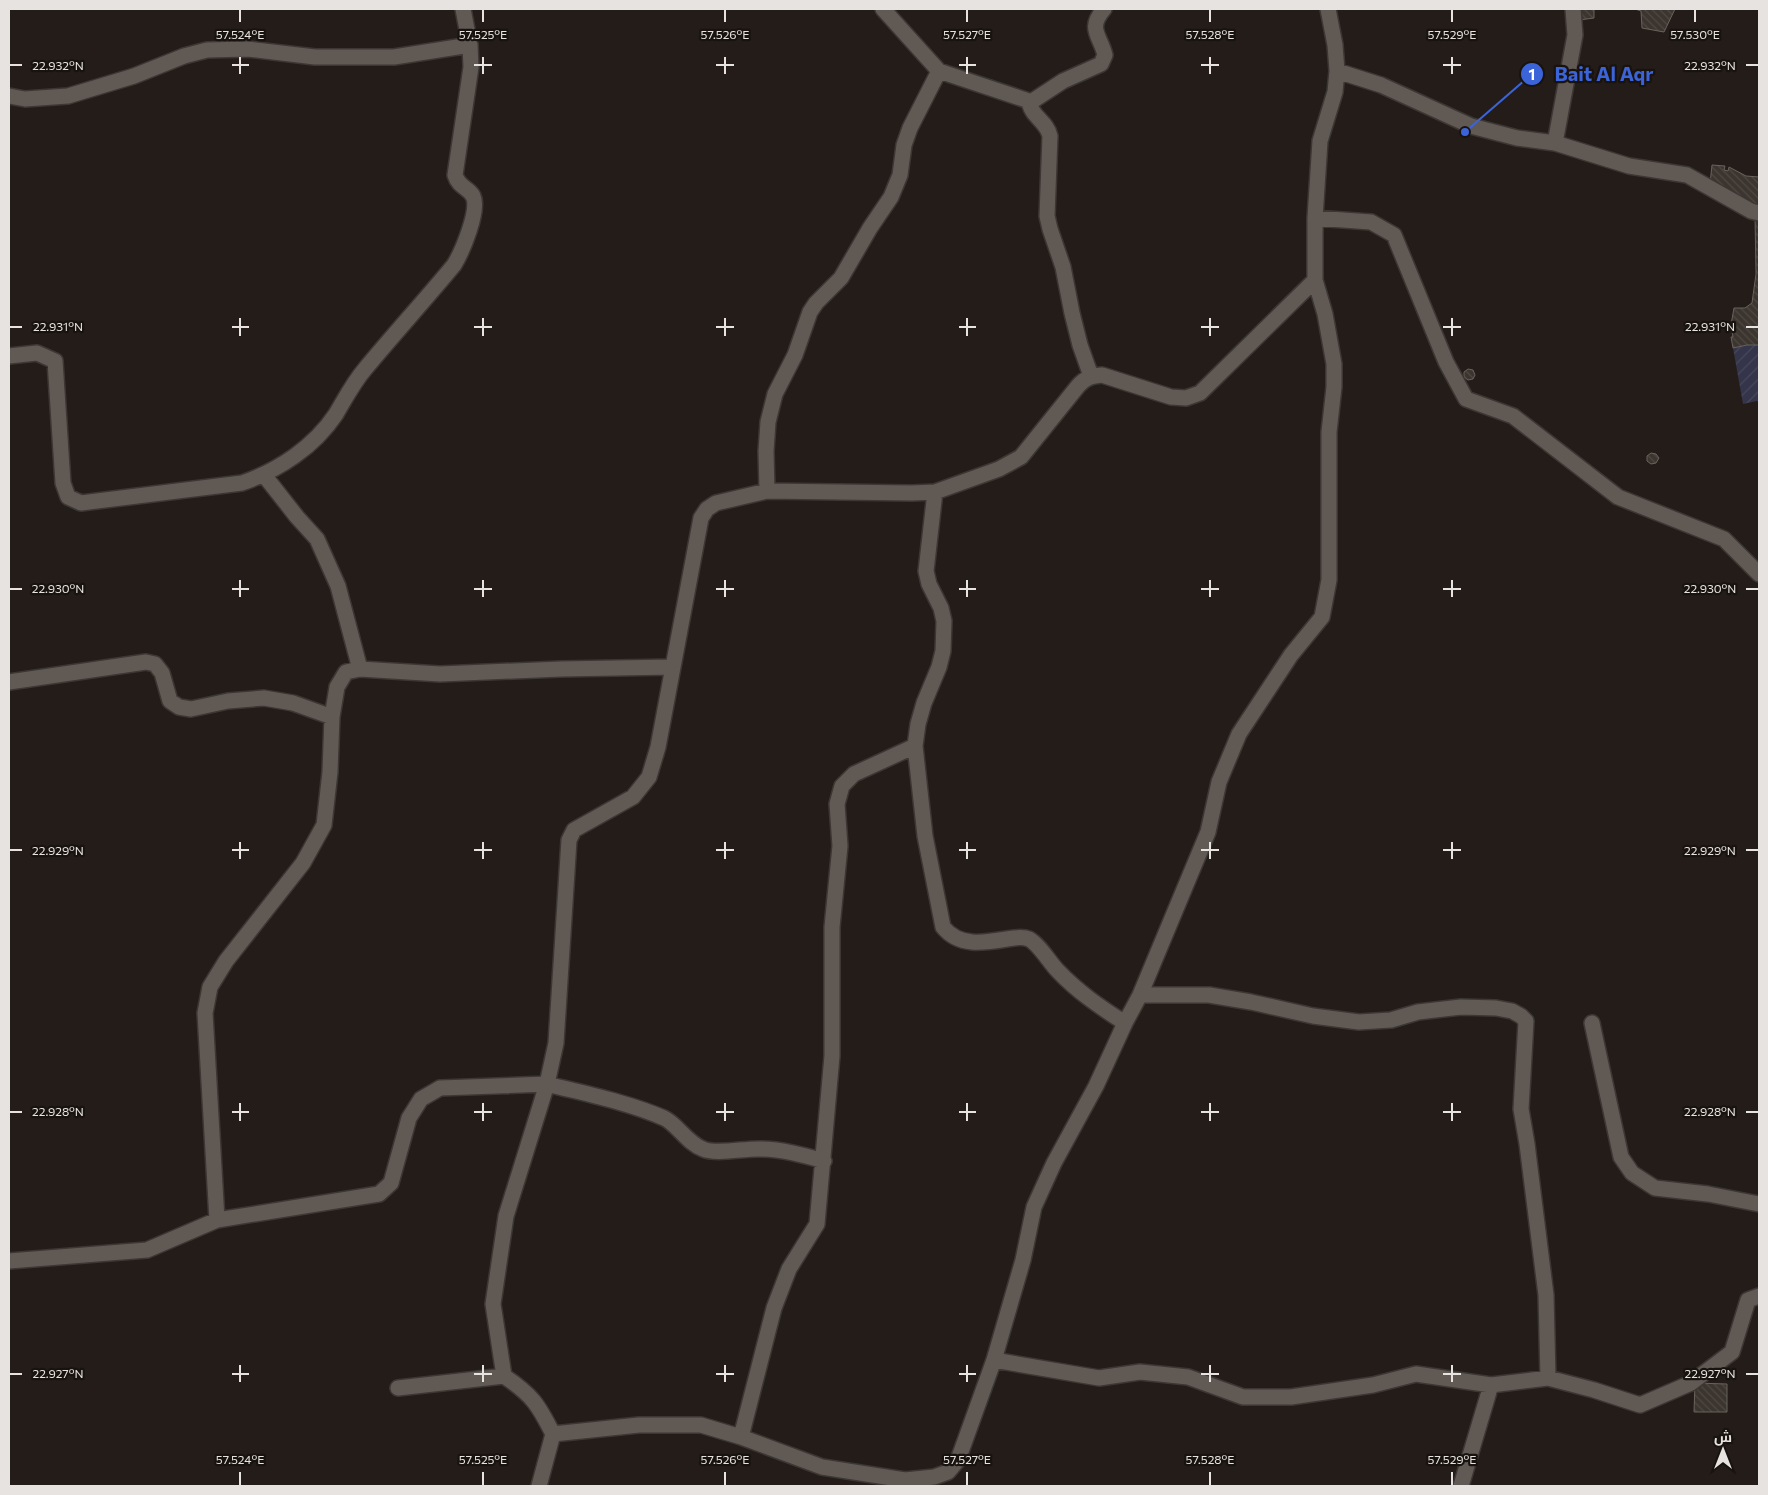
<svg xmlns="http://www.w3.org/2000/svg" width="1768" height="1495" viewBox="0 0 1768 1495" font-family="Commissioner,Cairo,sans-serif">
	<style>
		.garden { fill: url(#garden-furrows) }
		.building { fill: url(#building-back-hatch); stroke: #69625d }
		.lines { fill: none; stroke-linecap: round; stroke-linejoin: round }
		.street-casing { stroke: #3c3734; stroke-width: 18 }
		.street { stroke: #615954; stroke-width: 15 }
		.ticks { fill: none; stroke: #e7e3e0; stroke-width: 2 }
		.ticks-label { font-size: 12px; text-anchor: middle; fill: #e7e3e0; stroke: #19130f; stroke-width: 4.5; stroke-linejoin: round; paint-order: stroke }
		.leader { fill: none; stroke: #3b64d9; stroke-width: 2 }
		.callout-dot { fill: #3b64d9; stroke: #19130f; stroke-width: 2 }
		.mark-label { font-size: 15px; text-anchor: middle; font-weight: bold; fill: #fff }
		.callout-label { font-size: 20px; text-anchor: middle; font-weight: bold; fill: #3b64d9; stroke: #19130f; stroke-width: 4.5; stroke-linejoin: round; paint-order: stroke }
	</style>
	<defs>
		<pattern id="garden-furrows" width="10" height="10" patternUnits="userSpaceOnUse" patternTransform="scale(1.25)"><rect width="10" height="10" fill="#34344a"/><path d="M-1 1l2-2M0 10L10 0M9 11l2-2" fill="none" stroke="#48485b"/></pattern>
		<pattern id="building-back-hatch" width="6" height="6" patternUnits="userSpaceOnUse" patternTransform="scale(1.25)"><rect width="6" height="6" fill="#3b342f"/><path d="M-1 5l2 2M0 0l6 6M5-1l2 2" fill="none" stroke="#4e4843"/></pattern>
	</defs>
	<rect width="100%" height="100%" fill="#231c18"/>
	<!-- garden -->
	<path class="garden" d="M1747 345H1759V403L1757 401 1743 404 1733 348Z"/>
	<!-- building -->
	<path class="building" d="M1578 9H1594V18L1579 20Z
		M1635 9H1675L1664 32 1642 28 1641 11Z
		M1712 165 1725 166 1724 170 1728 171 1729 167 1746 176 1759 177V207L1710 184Z
		M1755 216 1759 217V345H1747L1733 348 1731 337H1733L1731 325 1734 308H1745L1752 303 1756 274Z
		M1468 369 1473 370 1475 375 1473 379 1468 380 1464 377V372Z
		M1651 453 1656 454 1659 458 1656 463 1651 464 1647 461V456Z
		M1695 1383 1727 1384V1412H1694Z"/>
	<g class="lines">
		<!-- street casing -->
		<g class="street-casing">
			<path id="street" d="M883 9 939 71 1029 101 1034 100 1063 81 1101 64 1105 55C1100 35 1087 29 1104 9
				M1337 71 1381 85 1471 126 1517 138 1555 143 1629 166 1687 175 1751 211 1759 213
				M9 96 25 99 68 96 134 76 184 56 207 50 248 49 315 57H394L470 45
				M1029 101C1031 117 1047 121 1050 136L1047 216 1050 229 1063 267 1072 313 1080 345 1091 376
				M1555 143 1575 35 1573 9
				M1315 218 1371 222 1394 235 1446 362 1466 399 1513 416 1618 497 1724 539 1759 574
				M9 356 37 353 55 361 63 483 68 497 81 503 242 483C279 470 314 447 336 414 345 399 353 383 365 369 394 334 425 300 454 265 462 252 480 210 473 196 468 187 459 188 455 175L471 67 470 45 463 9
				M264 475 297 517 317 539 338 586 360 669
				M767 491 766 451 768 422 775 394 795 355 810 312 816 303 841 278 870 228 891 197 900 175 904 145 910 128 939 71
				M935 492 926 571 929 584 941 608 944 621 943 651 939 667 924 703 918 724 915 746 925 836 943 927C959 947 983 943 1007 939 1014 938 1022 936 1029 939 1039 944 1050 963 1058 971 1078 992 1100 1007 1125 1023
				M9 682 146 662 155 664 162 673 170 701 179 707 191 709 228 701 264 698 293 703 332 717
				M1140 995H1209L1251 1002 1313 1016 1359 1022 1391 1020 1418 1012 1461 1007 1496 1008 1512 1011 1521 1016 1526 1021 1521 1109 1527 1144 1546 1295 1548 1378
				M1592 1023 1621 1157 1632 1173 1655 1188 1708 1194 1759 1204
				M217 1220 205 1013 210 987 226 961 303 863 324 825 330 772 332 717 337 687 346 672 360 669 440 674 561 669 672 667
				M9 1261 147 1250 217 1220 379 1194 391 1183 409 1118 421 1099 440 1088 547 1084 556 1043 569 840 574 830 633 797 649 777 658 747 701 518 707 509 716 503 767 491 912 493 935 492 999 469 1021 457 1078 386C1085 378 1091 376 1102 375L1171 397 1186 398 1200 393 1315 280
				M994 1360 1099 1378 1140 1372 1188 1377 1243 1397H1291L1373 1385 1416 1374 1491 1385 1548 1378 1594 1390 1640 1405 1691 1383 1732 1352 1748 1300 1759 1296
				M398 1388 504 1376
				M553 1434C538 1404 532 1395 504 1376L493 1304 506 1216 547 1084C586 1094 627 1102 664 1118 677 1124 687 1143 703 1149 716 1155 746 1148 760 1149 781 1149 803 1155 824 1161
				M741 1437 774 1308 789 1269 817 1224 832 1056V927L840 846 837 804 842 786 854 774 915 746
				M539 1486 553 1434 639 1425H701L741 1437 822 1467 905 1480 934 1477 948 1472 958 1460 994 1360 1023 1260 1034 1207 1054 1163 1096 1086 1125 1023 1140 995 1208 832 1219 782 1239 734 1291 655 1322 617 1329 580V432L1334 387V364L1325 314 1315 280V218L1320 141 1335 92 1337 71 1335 45 1328 9
				M1461 1486 1491 1385"/>
		</g>
		<!-- street -->
		<use href="#street" class="street"/>
	</g>
	<!-- ticks -->
	<path class="ticks" d="M240 10V22M483 10V22M725 10V22M967 10V22M1210 10V22M1452 10V22M1695 10V22M240 57V74M483 57V74M725 57V74M967 57V74M1210 57V74M1452 57V74M10 65H22M232 65H249M474 65H492M716 65H734M959 65H976M1201 65H1219M1443 65H1461M1746 65H1758M240 318V336M483 318V336M725 318V336M967 318V336M1210 318V336M1452 318V336M10 327H22M232 327H249M474 327H492M716 327H734M959 327H976M1201 327H1219M1443 327H1461M1746 327H1758M240 580V597M483 580V597M725 580V597M967 580V597M1210 580V597M1452 580V597M10 589H22M232 589H249M474 589H492M716 589H734M959 589H976M1201 589H1219M1443 589H1461M1746 589H1758M240 842V859M483 842V859M725 842V859M967 842V859M1210 842V859M1452 842V859M10 850H22M232 850H249M474 850H492M716 850H734M959 850H976M1201 850H1219M1443 850H1461M1746 850H1758M240 1103V1121M483 1103V1121M725 1103V1121M967 1103V1121M1210 1103V1121M1452 1103V1121M10 1112H22M232 1112H249M474 1112H492M716 1112H734M959 1112H976M1201 1112H1219M1443 1112H1461M1746 1112H1758M240 1365V1382M483 1365V1382M725 1365V1382M967 1365V1382M1210 1365V1382M1452 1365V1382M10 1374H22M232 1374H249M474 1374H492M716 1374H734M959 1374H976M1201 1374H1219M1443 1374H1461M1746 1374H1758M240 1472V1485M483 1472V1485M725 1472V1485M967 1472V1485M1210 1472V1485M1452 1472V1485"/>
	<g class="ticks-label">
		<text x="240" y="39">57.524°E</text>
		<text x="483" y="39">57.525°E</text>
		<text x="725" y="39">57.526°E</text>
		<text x="967" y="39">57.527°E</text>
		<text x="1210" y="39">57.528°E</text>
		<text x="1452" y="39">57.529°E</text>
		<text x="1695" y="39">57.530°E</text>
		<text x="58" y="70">22.932°N</text>
		<text x="1710" y="70">22.932°N</text>
		<text x="58" y="331">22.931°N</text>
		<text x="1710" y="331">22.931°N</text>
		<text x="58" y="593">22.930°N</text>
		<text x="1710" y="593">22.930°N</text>
		<text x="58" y="855">22.929°N</text>
		<text x="1710" y="855">22.929°N</text>
		<text x="58" y="1116">22.928°N</text>
		<text x="1710" y="1116">22.928°N</text>
		<text x="58" y="1378">22.927°N</text>
		<text x="1710" y="1378">22.927°N</text>
		<text x="240" y="1464">57.524°E</text>
		<text x="483" y="1464">57.525°E</text>
		<text x="725" y="1464">57.526°E</text>
		<text x="967" y="1464">57.527°E</text>
		<text x="1210" y="1464">57.528°E</text>
		<text x="1452" y="1464">57.529°E</text>
	</g>
	<!-- callouts -->
	<path class="leader" d="M1465 132L1532 74"/>
	<g class="callout-dot">
		<circle cx="1465" cy="132" r="5"/>
		<circle cx="1532" cy="74" r="12"/>
	</g>
	<g class="mark-label">
		<text x="1532" y="80">1</text>
	</g>
	<g class="callout-label">
		<text x="1604" y="81">Bait Al Aqr</text>
	</g>
	<!-- border -->
	<rect width="1768" height="1495" fill="none" stroke="#e7e3e0" stroke-width="20"/>
	<!-- north arrow -->
	<g transform="translate(1723 1450)" stroke="#19130f" stroke-width="4" paint-order="stroke">
	<path d="M0-4L9 19L0 12L-9 19Z" fill="#e7e3e0"/>
	<text y="-8" font-size="14" font-weight="bold" text-anchor="middle" fill="#e7e3e0">ش</text>
	</g>
</svg>
